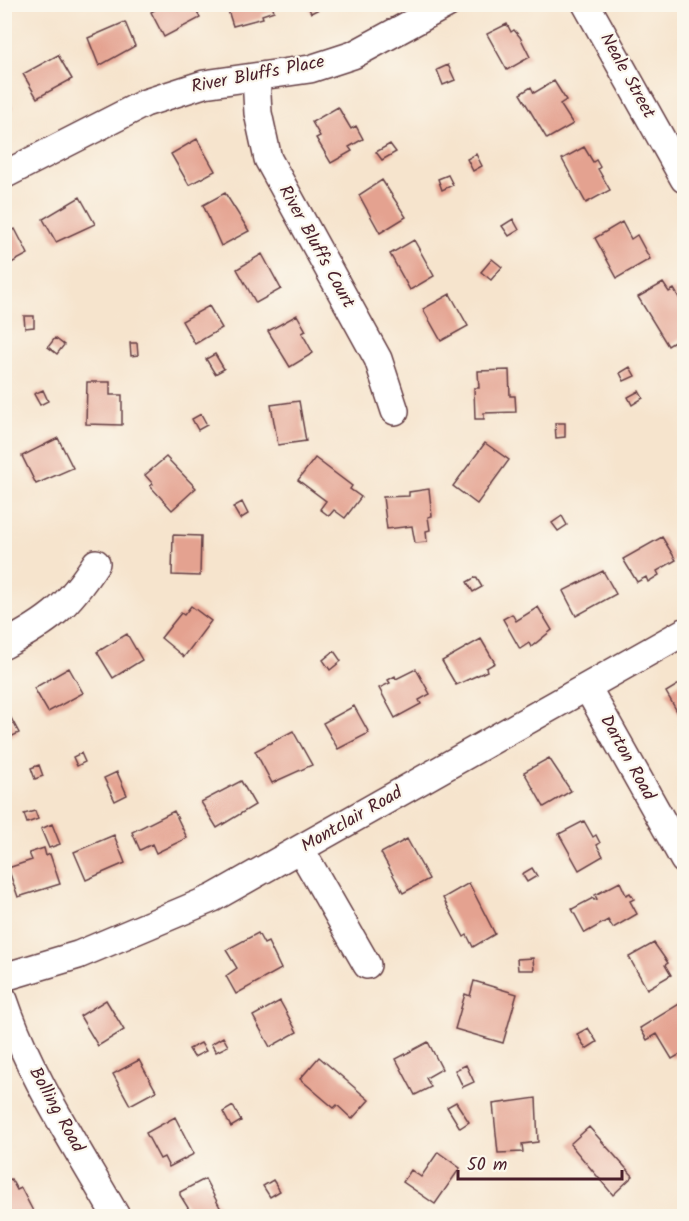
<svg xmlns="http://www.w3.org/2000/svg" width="689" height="1221" viewBox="0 0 689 1221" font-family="Kalam,sans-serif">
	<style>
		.building { fill: #e4a290 }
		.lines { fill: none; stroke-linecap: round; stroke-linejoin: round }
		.minor-casing { stroke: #643d43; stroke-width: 30 }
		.minor { stroke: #fff; stroke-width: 27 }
		.labels { text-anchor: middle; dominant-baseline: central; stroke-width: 4.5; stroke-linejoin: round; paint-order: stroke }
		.street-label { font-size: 18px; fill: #4a1f2b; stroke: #fbf7ec }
	</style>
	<rect width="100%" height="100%" fill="#fbf7ec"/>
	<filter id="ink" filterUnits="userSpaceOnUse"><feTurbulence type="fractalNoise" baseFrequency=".0167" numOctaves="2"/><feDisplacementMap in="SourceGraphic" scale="12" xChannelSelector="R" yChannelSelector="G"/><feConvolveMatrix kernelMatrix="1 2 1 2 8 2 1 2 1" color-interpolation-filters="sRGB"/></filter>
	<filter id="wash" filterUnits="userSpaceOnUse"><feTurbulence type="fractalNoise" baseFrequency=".008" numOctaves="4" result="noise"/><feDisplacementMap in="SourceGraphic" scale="24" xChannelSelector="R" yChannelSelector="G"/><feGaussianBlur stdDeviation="1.35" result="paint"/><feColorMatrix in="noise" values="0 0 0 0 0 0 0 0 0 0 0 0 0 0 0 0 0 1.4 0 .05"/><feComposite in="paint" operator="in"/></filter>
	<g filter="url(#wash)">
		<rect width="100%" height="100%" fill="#f6e4cd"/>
		<g id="blocks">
			<!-- building -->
			<path class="building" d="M165 4H193L200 18 164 37 151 12Z
				M226 4H272L274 11 262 15 263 18 233 26Z
				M307 4H329L311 13Z
				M125 22 135 46 99 66 88 38Z
				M507 24 511 32 514 30 520 37 530 57 507 70 487 34Z
				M58 55 72 79 37 98 23 74Z
				M448 65 455 80 443 85 437 70Z
				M554 81 566 100 560 104 573 124 547 139 520 94 531 87 534 93Z
				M4 93 13 109 4 114Z
				M338 107 351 129 356 126 363 139 349 147 352 151 331 163 316 138 320 136 312 122Z
				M197 139 215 171 189 185 171 154Z
				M390 144 396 152 382 160 376 152Z
				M584 147 593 162 596 160 600 167 598 169 610 190 586 203 562 159Z
				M476 154 482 166 473 171 467 159Z
				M448 175 453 185 442 190 438 179Z
				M382 180 406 217 380 233 359 195Z
				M225 193 249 231 221 246 203 205Z
				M80 197 95 224 56 242 43 219Z
				M513 219 519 230 509 236 502 226Z
				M622 222 631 239 637 235 650 259 617 278 595 238Z
				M15 229 28 254 4 267V235Z
				M414 240 434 276 410 290 390 254Z
				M262 254 281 289 256 303 237 269Z
				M492 259 502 267 491 280 481 272Z
				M663 283 669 292 674 289 684 306 680 310 684 317V336L668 346 638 297Z
				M450 294 468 326 441 341 423 309Z
				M209 306 222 328 195 344 182 321Z
				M297 315 306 331 302 333 313 353 290 367 268 331Z
				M24 316H34V327L25 328Z
				M55 338 64 345 57 354 48 347Z
				M130 343H137L138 355 131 356Z
				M215 354 224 369 215 374 206 359Z
				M630 367 635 376 624 381 620 373Z
				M509 370 510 396H515L516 412 484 413V419H475L474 388H479L478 371Z
				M87 382H110V395H122V425L86 424Z
				M43 390 48 401 40 405 34 394Z
				M639 391 643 398 632 405 628 397Z
				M299 401 306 441 278 445 271 405Z
				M201 414 207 425 198 430 192 419Z
				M555 423H565V437L556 438Z
				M58 438 73 468 36 484 22 456Z
				M485 443 509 460 477 504 453 486Z
				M166 457 196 488 172 510 150 486 153 484 145 475Z
				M315 458 352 486 350 489 361 497 345 518 334 510 329 516 320 509 326 501 298 480Z
				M429 489 432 516 428 517 430 530 426 531 427 542 415 543 412 526 387 529 383 497 409 496V492Z
				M242 502 248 514 240 519 233 507Z
				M562 516 567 525 558 531 552 523Z
				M173 535 201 536 200 576 172 575Z
				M662 537 676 560 657 571 659 575 648 582 646 577 637 582 623 559Z
				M603 571 616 594 576 616 563 591Z
				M476 577 482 587 473 592 467 582Z
				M191 606 211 621 184 657 161 638 181 613 184 615Z
				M538 607 552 630 531 647 529 643 520 649 503 619 512 614 516 621Z
				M127 634 142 660 113 678 97 652Z
				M481 639 495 663 486 668 487 671 456 685 442 661Z
				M334 651 341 661 330 670 323 660Z
				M69 668 83 693 48 712 34 688Z
				M416 669 430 694 419 700 421 704 395 718 379 688 390 683 388 680 395 676 396 679Z
				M684 681V718L682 720 666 692Z
				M4 705 19 733 4 740Z
				M354 706 369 733 338 749 323 723Z
				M293 731 312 765 272 783 255 751Z
				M81 753 85 762 77 766 73 757Z
				M549 758 571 791 544 807 524 772Z
				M39 765 43 776 35 779 31 768Z
				M117 772 127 795 115 801 104 778Z
				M241 781 255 805 217 828 201 802Z
				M35 811 38 819 27 823 24 814Z
				M174 811 187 838 156 853 152 844 140 850 132 832Z
				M584 821 593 837 596 835 600 843 597 845 603 856 579 870 559 834Z
				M52 824 60 844 49 848 41 829Z
				M114 835 125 863 86 880 74 852Z
				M407 839 429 879 403 893 381 853Z
				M44 848 46 856 50 854 60 884 18 897 8 868 32 860 29 853Z
				M532 868 537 876 527 882 522 874Z
				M620 882 626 895 630 893 634 899 630 901 637 914 613 928 608 920 585 933 572 909 593 898 594 900 597 899 595 895Z
				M469 883 495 934 473 947 467 935 464 937 443 898Z
				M258 933 264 944 268 942 281 969 236 994 226 976 237 968 226 950Z
				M654 943 668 963 665 965 671 975 647 989 629 957Z
				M533 958 534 970H518L517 959Z
				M474 981 517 994 503 1043 455 1029 465 994 470 996Z
				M106 1000 124 1030 98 1046 80 1016Z
				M280 1001 297 1032 270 1047 253 1016Z
				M684 1001V1052L672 1059 657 1034 647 1040 640 1028Z
				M588 1028 597 1042 586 1049 577 1034Z
				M223 1037 228 1046 216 1052 211 1044Z
				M428 1042 442 1069 426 1078 431 1087 415 1095 396 1059Z
				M201 1043 206 1051 194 1057 189 1049Z
				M319 1057 369 1100 352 1119 337 1105 334 1108 300 1079Z
				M139 1060 156 1091 130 1105 113 1074Z
				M466 1065 474 1082 463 1087 455 1070Z
				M536 1098 538 1142 522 1144 523 1152 498 1153 493 1104Z
				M456 1102 469 1122 460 1128 447 1107Z
				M233 1106 241 1121 231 1127 223 1112Z
				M175 1117 194 1154 169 1167 164 1157 160 1159 146 1133Z
				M589 1127 633 1176 613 1195 570 1144Z
				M438 1152 460 1168 435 1204 403 1182 411 1170 421 1177Z
				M11 1179 17 1190 21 1188 35 1215 4 1216V1182Z
				M205 1179 224 1215 222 1216H193L180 1195V1192Z
				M273 1180 280 1191 270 1197 263 1186Z"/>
		</g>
	</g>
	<g filter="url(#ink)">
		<use href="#blocks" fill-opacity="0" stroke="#643d43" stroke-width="1.5"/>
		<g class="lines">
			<!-- minor casing -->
			<g class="minor-casing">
				<path id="minor" d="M586 4 684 179
					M256 77 258 113 268 159 378 359 395 411
					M4 175 145 103 204 84 310 69 353 55 447 4
					M4 645C51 620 67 607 96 563
					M587 687 684 860
					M301 850 367 965
					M4 977 78 955 213 898 684 632
					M4 1000C30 1077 76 1146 116 1216"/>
			</g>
			<!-- minor -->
			<use href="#minor" class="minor"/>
		</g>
	</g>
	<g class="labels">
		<!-- street labels -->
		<g class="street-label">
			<text transform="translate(258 75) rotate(-11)">River Bluffs Place</text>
			<text transform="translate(627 76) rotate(61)">Neale Street</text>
			<text transform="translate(316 247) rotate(61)">River Bluffs Court</text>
			<text transform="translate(627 758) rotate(61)">Darton Road</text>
			<text transform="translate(352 820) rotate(-30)">Montclair Road</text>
			<text transform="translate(56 1110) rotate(61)">Bolling Road</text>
		</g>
	</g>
	<!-- margin -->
	<rect width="689" height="1221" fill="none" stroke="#fbf7ec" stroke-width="24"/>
	<!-- scale -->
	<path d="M458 1170v9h164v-9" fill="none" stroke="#4a1f2b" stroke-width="3"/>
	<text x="467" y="1170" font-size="18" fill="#4a1f2b" stroke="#fbf7ec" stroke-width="4.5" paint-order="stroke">50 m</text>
</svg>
